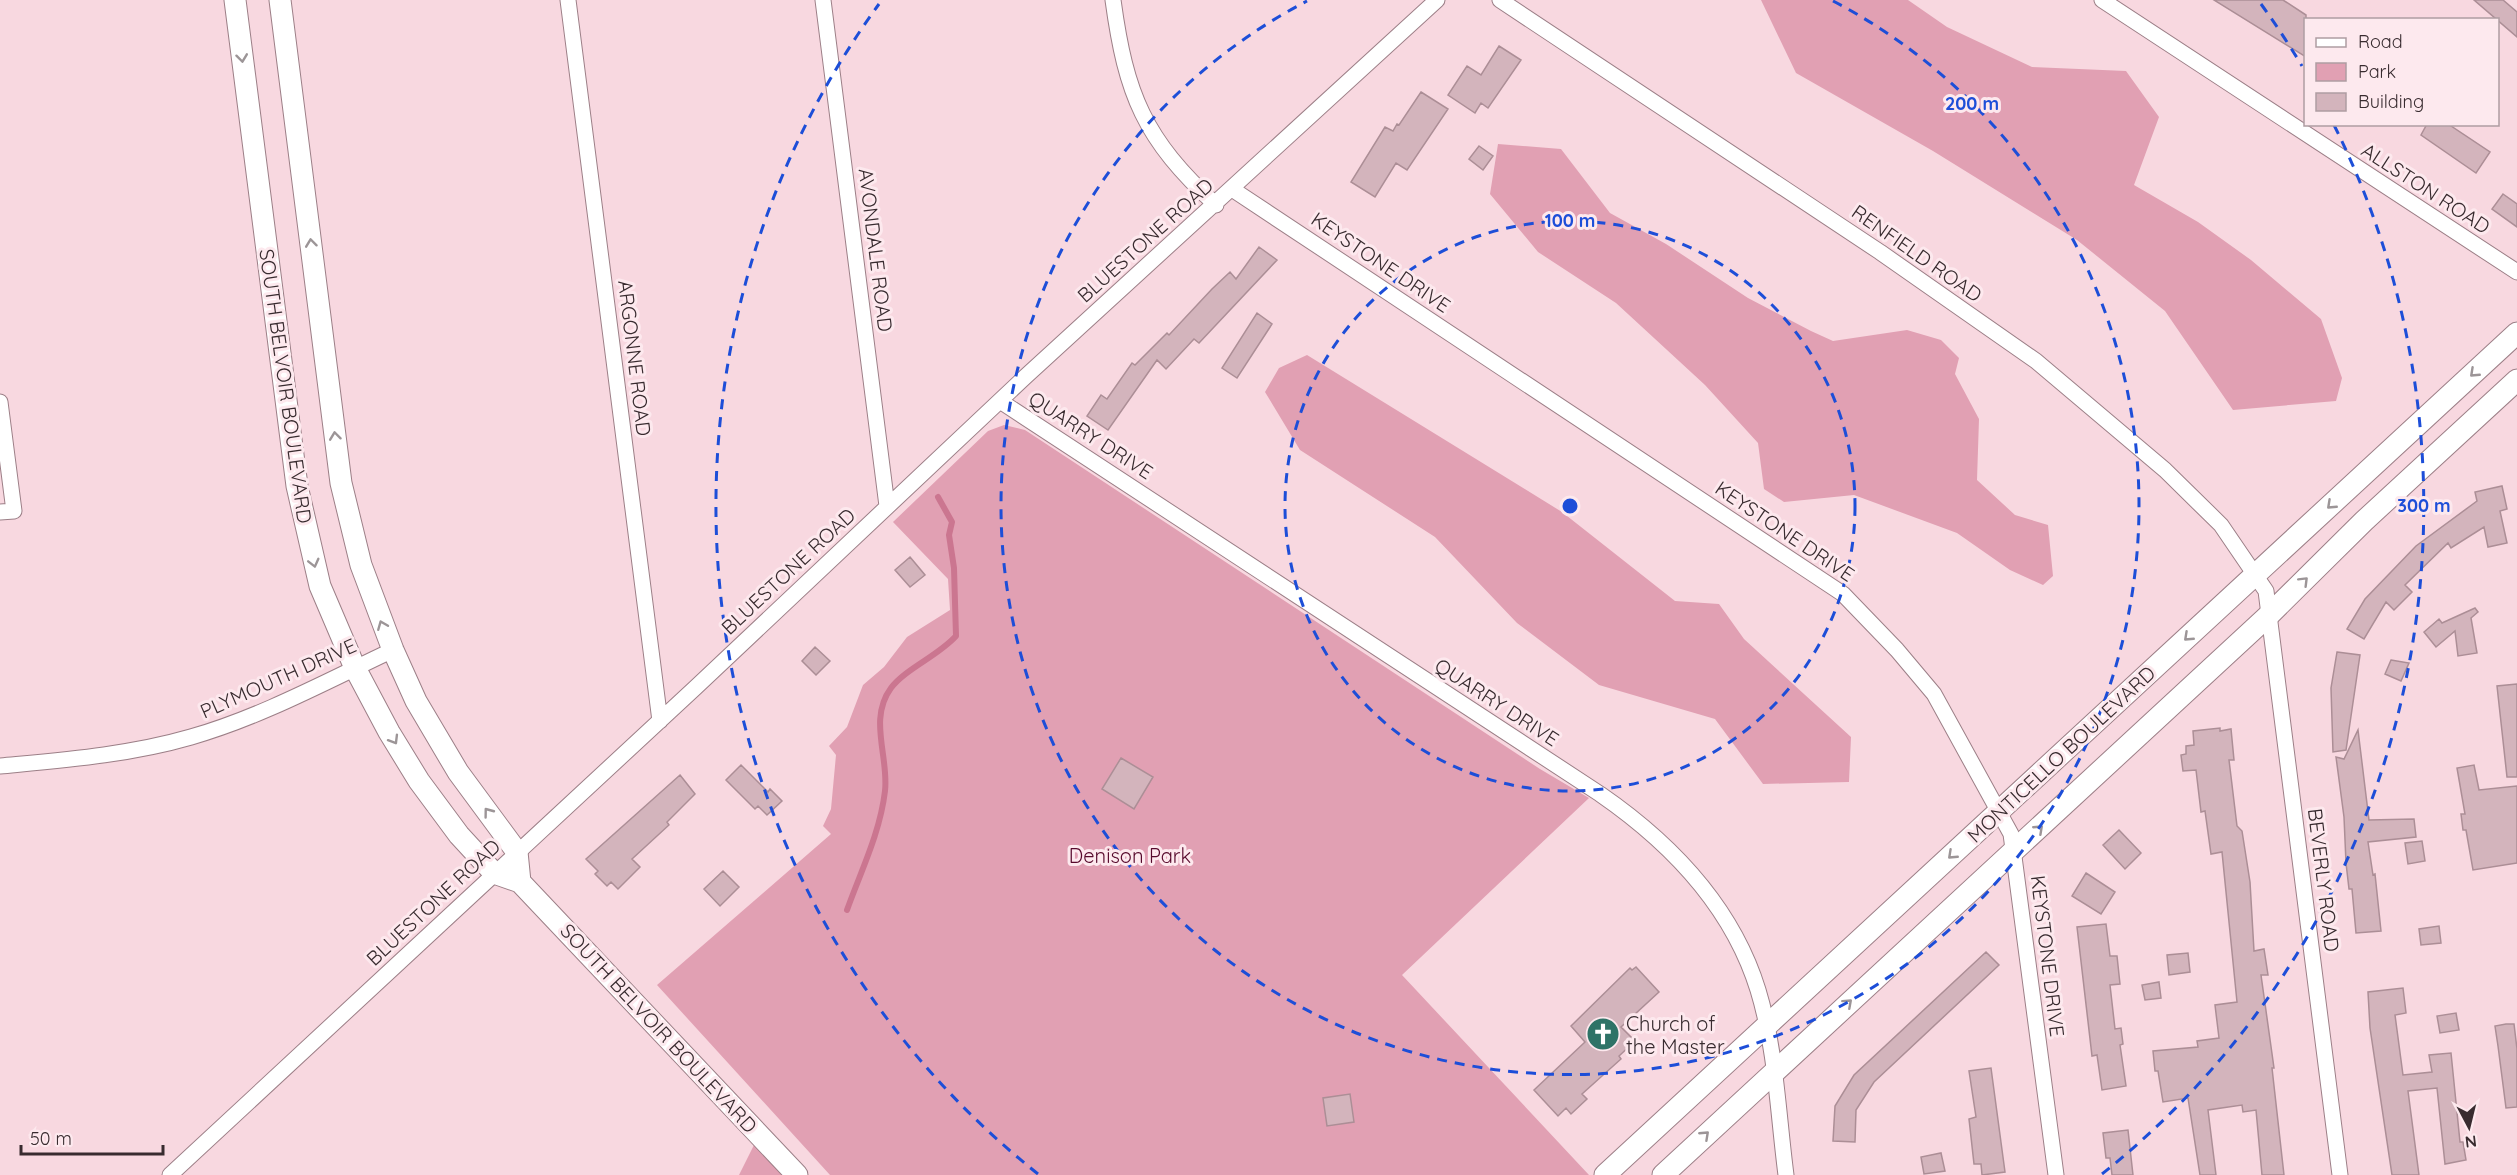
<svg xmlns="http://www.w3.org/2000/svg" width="2517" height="1175" viewBox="0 0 2517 1175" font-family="Quicksand,sans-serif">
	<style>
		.green { fill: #e1a0b3 }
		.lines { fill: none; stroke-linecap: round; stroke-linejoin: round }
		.stream { stroke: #cb7690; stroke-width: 6 }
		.building { fill: #d3b4bc; stroke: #ac8e96; stroke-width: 1.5 }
		.street-casing { stroke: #9c7f87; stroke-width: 17 }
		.secondary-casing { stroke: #9c7f87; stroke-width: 23 }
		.street { stroke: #fff; stroke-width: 15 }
		.secondary { stroke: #fff; stroke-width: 21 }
		.oneway { stroke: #9c9597 }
		.ring { fill: none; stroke: #1d4ed8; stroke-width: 3; stroke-dasharray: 10 8 }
		.labels { text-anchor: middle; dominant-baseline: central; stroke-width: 6; stroke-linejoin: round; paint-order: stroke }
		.street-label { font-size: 20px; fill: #382b2f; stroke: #fde9ee }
		.park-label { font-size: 20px; fill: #57092c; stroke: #fde9ee }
		.poi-label { font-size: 20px; fill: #382b2f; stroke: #fde9ee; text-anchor: start }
		.centre { fill: #1d4ed8; stroke: #fde9ee; stroke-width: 3 }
		.ring-label { font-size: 18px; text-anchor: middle; font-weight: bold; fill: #1d4ed8; stroke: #fde9ee; stroke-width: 6; stroke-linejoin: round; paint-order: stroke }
	</style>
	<rect width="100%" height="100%" fill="#f8d8e0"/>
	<!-- green -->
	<path class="green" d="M1761 0H1908L1947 27 2032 67 2126 71 2159 117 2134 185 2198 222 2251 260 2321 319 2342 378 2336 401 2233 410 2165 311 2077 240 1933 151 1796 73Z
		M1498 144 1561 149 1610 213 1666 244 1748 298 1811 331 1833 341 1907 330 1941 340 1959 358 1955 374 1979 419 1977 480 2015 515 2048 525 2053 576 2043 585 2010 570 1957 533 1854 495 1784 502 1764 489 1758 443 1705 385 1616 303 1538 252 1490 194Z
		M1307 355 1562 512 1675 601 1719 604 1744 639 1851 737 1849 782 1763 784 1715 719 1599 685 1517 623 1435 537 1300 450 1265 392 1279 368Z
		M1004 425 1025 430 1540 769 1589 798 1402 975 1589 1175H830L657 985 831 834 823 826 831 809 836 755 829 746 847 727 863 685 884 667 907 637 950 610 948 579 893 522 988 431Z
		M759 1135 797 1175H739Z"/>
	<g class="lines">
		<!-- stream -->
		<path class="stream" d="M847 910C861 871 880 833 885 791 889 757 868 719 891 688 905 669 938 656 956 636L954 568 949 535 952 522 938 497"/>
	</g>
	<!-- building -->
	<path class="building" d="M2214 0H2283L2306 15V57Z
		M2474 0H2503L2517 12V37Z
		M1499 46 1521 60 1488 108 1481 103 1475 113 1448 95 1467 66 1481 75Z
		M1421 92 1448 109 1407 170 1396 163 1375 197 1351 182 1385 127 1393 131 1397 124 1399 125Z
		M2427 124H2448L2490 152 2476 173 2421 135Z
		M1479 146 1493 156 1483 170 1469 159Z
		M2503 194 2517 204V227L2492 209Z
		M1259 247 1277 260 1199 343 1194 339 1166 369 1157 360 1108 430 1087 416 1101 395 1107 399 1132 363 1135 365 1167 333 1169 335 1212 289 1230 272 1236 279Z
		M1257 313 1272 324 1237 378 1222 368Z
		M2502 486 2507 509 2500 511 2507 543 2488 547 2484 527 2451 548 2448 543 2405 585 2412 592 2394 610 2386 602 2364 639 2347 629 2365 599 2416 546 2477 501 2475 492Z
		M910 557 925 575 910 587 895 570Z
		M2475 608 2478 612 2471 618 2477 653 2458 656 2455 631 2436 647 2424 632 2439 619 2442 623Z
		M815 647 830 661 816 675 802 661Z
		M2337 652 2360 655 2346 750 2333 752 2331 688Z
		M2391 660 2409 663 2401 681 2385 674Z
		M2517 684V777H2507L2497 686Z
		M2220 728V731L2231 729 2234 760H2229L2237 826 2242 831 2250 882 2254 951 2264 949 2268 975H2261L2274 1068H2272L2284 1175H2262L2256 1110 2243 1112 2242 1105 2208 1110 2216 1175H2200L2188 1098 2163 1102 2158 1071H2155L2153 1051 2198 1047 2197 1041 2219 1038 2215 1005 2237 1002 2222 852 2211 854 2205 811 2201 812 2196 770 2183 771 2181 755 2186 754V746L2194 745 2193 731Z
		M2358 730 2369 820 2414 819 2416 837 2368 842 2373 875 2375 874 2381 931 2356 933 2352 889H2349L2346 863 2344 817 2336 757 2344 759Z
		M1121 758 1153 777 1134 809 1102 789Z
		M741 765 768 792 770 789 782 801 767 815 758 806 755 809 726 780Z
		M2474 765 2479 790 2517 786V863L2473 870 2466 830H2463L2461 814H2465L2457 768Z
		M680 775 695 794 667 822 669 825 632 859 640 867 618 889 611 882 607 886 595 874 598 871 586 859Z
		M2119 830 2141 853 2125 869 2103 845Z
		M2422 841 2425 861 2408 864 2405 843Z
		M723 871 739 887 720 906 704 889Z
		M2086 873 2115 892 2101 914 2072 896Z
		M2106 924 2110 956H2117L2120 984 2110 985 2115 1029 2121 1028 2123 1044 2120 1045 2126 1086 2102 1090 2097 1055 2092 1056 2077 927Z
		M2439 926 2441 943 2421 945 2419 929Z
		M1986 952 1999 965 1874 1082 1856 1110 1855 1142 1833 1141 1835 1106 1854 1075Z
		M2188 953 2190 972 2169 975 2167 955Z
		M1636 967 1659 992 1621 1027 1635 1041 1619 1056 1621 1059 1582 1094 1587 1099 1571 1114 1566 1108 1558 1116 1534 1090 1585 1042 1571 1026 1630 968 1632 970Z
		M2159 982 2161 998 2145 1000 2142 985Z
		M2403 988 2406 1013 2395 1015 2403 1075 2432 1072 2429 1055 2451 1053 2460 1142H2463L2466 1160 2445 1164 2437 1088 2408 1091 2419 1175H2392L2370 1028 2368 992Z
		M2456 1013 2459 1030 2440 1033 2437 1016Z
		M2506 1024H2514L2517 1049V1107L2506 1108 2498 1046 2495 1026Z
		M1991 1068 2005 1172 1982 1175 1981 1164H1974L1969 1119 1976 1117 1969 1071Z
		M1350 1094 1354 1122 1327 1126 1323 1098Z
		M2128 1130 2133 1175H2112L2110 1158H2106L2103 1133Z
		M1941 1153 1945 1171 1924 1174 1921 1157Z"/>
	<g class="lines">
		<!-- street casing -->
		<g class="street-casing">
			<path id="street" d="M568 0 660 721
				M823 0 887 506
				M1113 0C1126 95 1144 139 1216 205
				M1500 0 1880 252 2036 361 2165 470 2221 525 2266 591 2340 1175
				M2102 0 2517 272
				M1232 189 1843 594 1897 650 1934 694 2011 834 2056 1175
				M1000 401 1600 794C1671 843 1732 906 1758 990 1776 1049 1778 1114 1786 1175
				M0 402 14 511 0 512
				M0 766C63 760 129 755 191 737 261 717 327 681 393 650
				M170 1175 695 688 1025 377 1437 0"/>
		</g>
		<!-- secondary casing -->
		<g class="secondary-casing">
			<path id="secondary" d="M235 0 297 486 320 586 355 668 389 732 419 781 459 835 494 873 520 882 797 1175
				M280 0 341 483 361 565 393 650 416 701 458 772 517 852 520 882
				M1605 1175 2517 333
				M1663 1175 2269 615 2364 521 2517 380"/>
		</g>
		<!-- street -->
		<use href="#street" class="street"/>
		<!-- secondary -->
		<use href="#secondary" class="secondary"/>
	</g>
	<!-- one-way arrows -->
	<defs><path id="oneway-chevron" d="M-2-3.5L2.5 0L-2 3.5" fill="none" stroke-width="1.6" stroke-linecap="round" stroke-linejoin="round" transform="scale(1.5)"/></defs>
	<g class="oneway">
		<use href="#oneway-chevron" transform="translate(242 58) rotate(83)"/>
		<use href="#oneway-chevron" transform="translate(311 243) rotate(-97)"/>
		<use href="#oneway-chevron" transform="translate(2474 373) rotate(137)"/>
		<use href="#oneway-chevron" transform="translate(335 436) rotate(-97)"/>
		<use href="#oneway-chevron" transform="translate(2331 505) rotate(137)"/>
		<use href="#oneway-chevron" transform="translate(314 563) rotate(76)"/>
		<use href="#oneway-chevron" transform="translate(2304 581) rotate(-45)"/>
		<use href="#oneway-chevron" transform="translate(382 625) rotate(-112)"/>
		<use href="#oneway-chevron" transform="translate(2188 637) rotate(137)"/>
		<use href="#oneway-chevron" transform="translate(394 740) rotate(59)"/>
		<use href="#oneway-chevron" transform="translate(488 812) rotate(-127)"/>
		<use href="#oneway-chevron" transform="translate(2039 829) rotate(-43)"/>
		<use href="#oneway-chevron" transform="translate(1952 855) rotate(137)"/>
		<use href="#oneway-chevron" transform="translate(1848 1003) rotate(-42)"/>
		<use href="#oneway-chevron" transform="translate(1705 1135) rotate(-43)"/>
	</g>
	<!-- distance rings -->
	<g class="ring">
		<circle cx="1570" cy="506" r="285"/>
		<path d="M1833 1A569 569 0 1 1 1307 1"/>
		<path d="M1038 1174A854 854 0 0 1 879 4M2261 4A854 854 0 0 1 2302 66M2334 125A854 854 0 0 1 2102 1174"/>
	</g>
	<!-- icons -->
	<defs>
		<g id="church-disc" transform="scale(1.725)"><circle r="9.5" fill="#2e7367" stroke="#fde9ee"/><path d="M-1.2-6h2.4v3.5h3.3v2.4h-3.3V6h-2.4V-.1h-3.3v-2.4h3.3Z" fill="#fff"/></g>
	</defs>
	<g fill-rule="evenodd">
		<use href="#church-disc" x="1603" y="1034"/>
	</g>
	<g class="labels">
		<!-- street labels -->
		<g class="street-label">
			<text transform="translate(2426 188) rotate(33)">ALLSTON ROAD</text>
			<text transform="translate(1145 240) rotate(-42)">BLUESTONE ROAD</text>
			<text transform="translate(876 250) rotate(83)">AVONDALE ROAD</text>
			<text transform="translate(1917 253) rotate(35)">RENFIELD ROAD</text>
			<text transform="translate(1381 262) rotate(34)">KEYSTONE DRIVE</text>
			<text transform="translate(635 358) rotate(83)">ARGONNE ROAD</text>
			<text transform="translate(286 386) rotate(82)">SOUTH BELVOIR BOULEVARD</text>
			<text transform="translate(1091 435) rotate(33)">QUARRY DRIVE</text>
			<text transform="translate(1785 531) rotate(34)">KEYSTONE DRIVE</text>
			<text transform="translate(788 571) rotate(-43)">BLUESTONE ROAD</text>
			<text transform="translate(278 678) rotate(-24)">PLYMOUTH DRIVE</text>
			<text transform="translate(1497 702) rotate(33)">QUARRY DRIVE</text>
			<text transform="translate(2061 754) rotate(-43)">MONTICELLO BOULEVARD</text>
			<text transform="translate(2324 880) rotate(83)">BEVERLY ROAD</text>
			<text transform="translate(433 902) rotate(-43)">BLUESTONE ROAD</text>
			<text transform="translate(2048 956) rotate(83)">KEYSTONE DRIVE</text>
			<text transform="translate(659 1028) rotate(47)">SOUTH BELVOIR BOULEVARD</text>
		</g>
		<!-- park labels -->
		<g class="park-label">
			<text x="1130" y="855">Denison Park</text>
		</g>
		<!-- poi labels -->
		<g class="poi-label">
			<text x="1626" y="1023">Church of<tspan x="1626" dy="23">the Master</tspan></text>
		</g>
	</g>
	<circle cx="1570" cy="506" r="9" class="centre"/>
	<g class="ring-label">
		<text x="1972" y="110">200 m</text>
		<text x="1570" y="227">100 m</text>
		<text x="2424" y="512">300 m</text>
	</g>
	<!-- legend -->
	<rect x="2304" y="18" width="195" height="108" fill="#fde9ee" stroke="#ae9da2" stroke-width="1.5"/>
	<rect x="2316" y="38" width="30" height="9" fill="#ffffff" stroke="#ae9da2" stroke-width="1.5"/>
	<text x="2358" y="48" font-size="18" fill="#382b2f">Road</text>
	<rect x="2316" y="63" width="30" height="18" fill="#e1a0b3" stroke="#ae9da2" stroke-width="1.5"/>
	<text x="2358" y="78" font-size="18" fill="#382b2f">Park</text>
	<rect x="2316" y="93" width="30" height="18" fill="#d3b4bc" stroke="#ae9da2" stroke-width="1.5"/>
	<text x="2358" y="108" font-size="18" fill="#382b2f">Building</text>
	<!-- north arrow -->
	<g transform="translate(2469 1127) rotate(173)" stroke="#fde9ee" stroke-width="4.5" paint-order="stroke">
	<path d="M0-4.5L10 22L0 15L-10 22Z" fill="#382b2f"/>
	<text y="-9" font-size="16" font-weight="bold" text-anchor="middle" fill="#382b2f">N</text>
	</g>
	<!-- scale -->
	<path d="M21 1145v9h142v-9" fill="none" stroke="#382b2f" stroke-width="3"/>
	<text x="30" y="1145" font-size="18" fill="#382b2f" stroke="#fde9ee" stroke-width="4.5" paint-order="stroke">50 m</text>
</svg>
